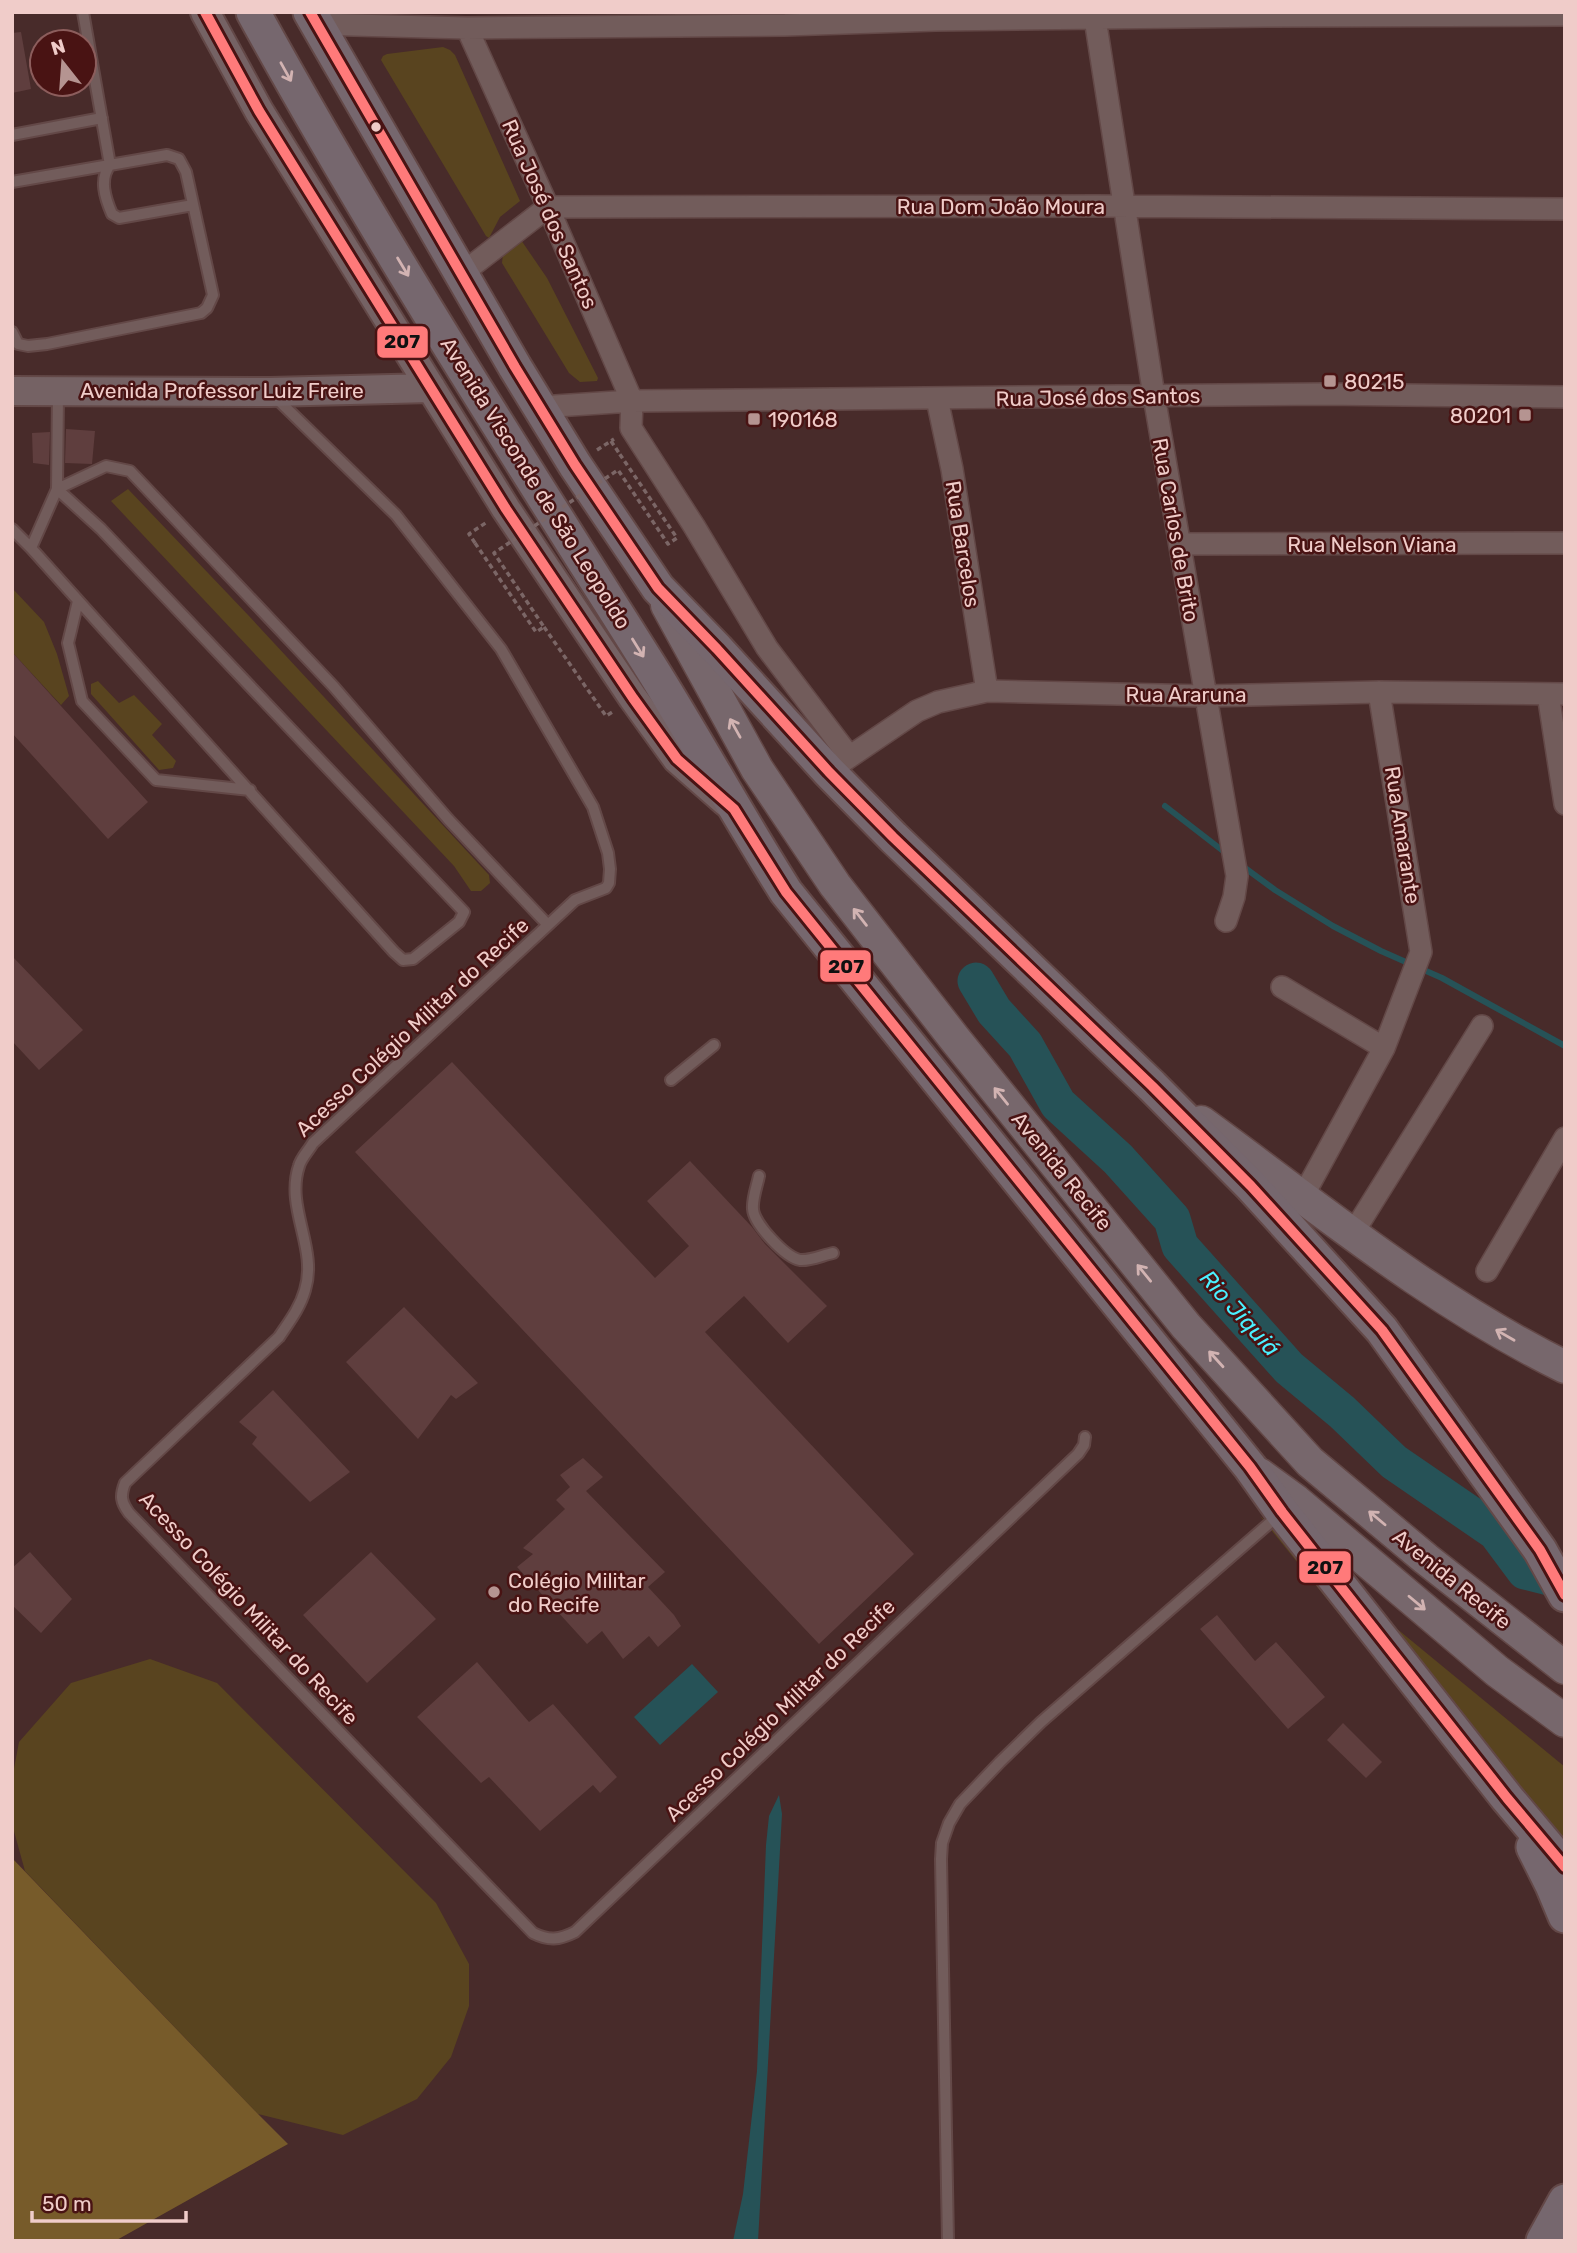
<svg xmlns="http://www.w3.org/2000/svg" width="1577" height="2253" viewBox="0 0 1577 2253" font-family="Rubik,sans-serif">
	<style>
		.green { fill: #59441f }
		.forest { fill: #775b2a }
		.water { fill: #265257 }
		.lines { fill: none; stroke-linecap: round; stroke-linejoin: round }
		.stream { stroke: #265257; stroke-width: 6 }
		.river { stroke: #265257; stroke-width: 37 }
		.building { fill: #5f3e3e }
		.service-casing { stroke: #634847; stroke-width: 14 }
		.minor-casing { stroke: #634847; stroke-width: 24 }
		.secondary-casing { stroke: #634847; stroke-width: 32 }
		.primary-casing { stroke: #634847; stroke-width: 35 }
		.trunk-casing { stroke: #634847; stroke-width: 37 }
		.path { stroke: #7b6666; stroke-width: 3.5; stroke-dasharray: 5 3.5; stroke-linecap: butt }
		.service { stroke: #725c5b; stroke-width: 10 }
		.minor { stroke: #725c5b; stroke-width: 21 }
		.secondary { stroke: #756264; stroke-width: 28 }
		.primary { stroke: #77676c; stroke-width: 32 }
		.trunk { stroke: #76676e; stroke-width: 33 }
		.path-bridge { stroke: #7b6666; stroke-width: 3.5; stroke-dasharray: 5 3.5; stroke-linecap: butt }
		.bus-1-casing { stroke: #491313; stroke-width: 16 }
		.bus-1 { stroke: #ff7a7a; stroke-width: 10 }
		.oneway { stroke: #d2b3b2 }
		.bus-dot { fill: #f0ccc9; stroke: #491313; stroke-width: 2.5 }
		.poi-dot { fill: #b59491; stroke: #491313; stroke-width: 2.5 }
		.labels { text-anchor: middle; dominant-baseline: central; stroke-width: 5; stroke-linejoin: round; paint-order: stroke }
		.street-label { font-size: 21px; fill: #f0ccc9; stroke: #491313 }
		.poi-label { font-size: 21px; fill: #f0ccc9; stroke: #491313; text-anchor: start }
		.water-label { font-size: 23px; font-style: italic; fill: #4af0ff; stroke: #491313 }
		.line-badge { stroke: #491313; stroke-width: 2.5 }
		.pale-badge-label { font-size: 19px; text-anchor: middle; font-weight: bold; fill: #111 }
	</style>
	<rect width="100%" height="100%" fill="#482b2a"/>
	<!-- green -->
	<path class="green" d="M443 47 450 50 455 55 520 201 500 217 489 238 486 236 381 60 383 56 387 54Z
		M521 240 547 278 598 378 597 381 580 382 569 373 502 263 503 254Z
		M128 489 249 616 489 875 490 883 481 891H471L454 866 111 501Z
		M12 588 44 622 57 654 69 696 61 705 12 652Z
		M98 681 119 703 134 695 162 724 152 735 176 761 173 768 159 770 91 694V684Z
		M1260 1516 1565 1767V1890L1450 1752Z
		M150 1659 217 1683 436 1903 469 1964V2006L451 2057 417 2099 343 2135 258 2114 25 1871 12 1824V1779L19 1742 71 1683Z"/>
	<!-- forest -->
	<path class="forest" d="M12 1858 258 2114 288 2144 115 2241H12Z"/>
	<!-- water -->
	<path class="water" d="M692 1664 718 1692 660 1745 634 1717Z
		M779 1795 782 1814 758 2241H733L743 2194 757 2071 766 1845 769 1816Z"/>
	<g class="lines">
		<!-- stream -->
		<path class="stream" d="M1165 806 1227 854
			M1241 865 1275 890 1333 926 1381 951 1442 978 1565 1046"/>
		<!-- river -->
		<path class="river" d="M976 981 994 1011 1025 1045 1058 1104 1118 1159 1172 1219 1180 1246 1289 1368 1342 1412 1394 1462 1496 1532 1525 1571 1565 1581"/>
	</g>
	<!-- building -->
	<path class="building" d="M21 32 31 89 12 93V33Z
		M66 429 95 431 92 464 65 463Z
		M50 432 49 465 33 463 32 433Z
		M12 652 148 802 108 839 12 733Z
		M12 956 83 1030 39 1070 12 1041Z
		M452 1062 655 1278 689 1246 647 1201 690 1161 752 1227 765 1244 827 1306 788 1343 744 1296 705 1332 914 1554 819 1644 355 1152Z
		M404 1307 478 1383 456 1399 451 1395 418 1439 346 1362Z
		M273 1390 350 1472 310 1502 252 1444 257 1437 239 1422Z
		M583 1458 603 1477 586 1491 665 1572 648 1587 674 1615 681 1626 658 1647 649 1636 623 1659 602 1631 587 1644 517 1567 533 1554 523 1548 565 1509 556 1500 570 1487 560 1475Z
		M30 1552 72 1599 41 1633 12 1605V1568Z
		M371 1552 436 1619 367 1683 303 1615Z
		M1217 1615 1255 1661 1276 1642 1325 1697 1288 1729 1200 1629Z
		M477 1662 529 1722 553 1704 617 1777 600 1793 593 1785 540 1831 489 1777 481 1783 417 1717Z
		M1343 1723 1382 1762 1366 1778 1327 1740Z"/>
	<g class="lines">
		<!-- service casing -->
		<g class="service-casing">
			<path id="service" d="M83 12 110 165C99 179 105 198 112 214L119 218 193 205
				M12 135 102 118
				M12 182 167 155 179 159 186 172 213 295 207 308 201 313 47 344 28 346 18 344 12 332
				M58 393 57 489 101 529 464 912 459 922 413 959 403 960 394 952 31 548 57 489 106 466 130 471 334 687 448 819 548 925
				M275 397 396 515 501 649 593 807 608 853 610 869 609 883 606 888 575 900 313 1143C309 1150 301 1158 299 1166 285 1208 318 1248 305 1290 300 1308 289 1322 279 1337L125 1483C120 1496 121 1502 129 1513L533 1933C549 1941 559 1940 575 1932L1078 1454 1084 1445 1085 1437
				M12 529 31 548
				M78 601 68 643 82 701 156 780 250 790
				M671 1080 714 1045
				M759 1176C757 1186 752 1199 753 1209 754 1224 785 1257 800 1260 810 1261 823 1255 833 1253
				M948 2241 941 1859 942 1843 949 1823 960 1804 1000 1762 1041 1722 1280 1514"/>
		</g>
		<!-- minor casing -->
		<g class="minor-casing">
			<path id="minor" d="M1094 12 1154 396 1237 876 1234 897 1226 921
				M316 24 467 28 785 25 936 20 1268 16 1565 15
				M467 28 548 207 632 401 631 428 694 526 767 648 849 756
				M460 275 548 207 1096 206 1565 209
				M937 399 952 469 987 691
				M540 407 632 401 1323 394 1565 397
				M1180 544 1565 543
				M1548 694 1565 804
				M839 764 917 711 938 702 987 691 1206 696 1379 692 1565 694
				M1282 987 1384 1048
				M1303 1196 1384 1048 1421 952 1379 692
				M1353 1233 1482 1026
				M1487 1271 1565 1138"/>
		</g>
		<!-- secondary casing -->
		<g class="secondary-casing">
			<path id="secondary" d="M205 12 259 111 506 509 633 698 677 759 726 802
				M12 391 270 392 431 388"/>
		</g>
		<!-- primary casing -->
		<g class="primary-casing">
			<path id="primary" d="M667 605 757 769 835 885 954 1038 1186 1326 1310 1462 1426 1559 1565 1668
				M1201 1122C1319 1208 1433 1302 1565 1367
				M1259 1474 1296 1501 1497 1671 1565 1721"/>
		</g>
		<!-- trunk casing -->
		<g class="trunk-casing">
			<path id="trunk" d="M253 12C376 236 514 450 650 666 697 741 739 818 786 892L1250 1467 1282 1512 1507 1798 1565 1867
				M310 12 515 367 575 465 658 588 717 649 829 772 893 837 1152 1086 1251 1186 1382 1330 1540 1550 1565 1595
				M1533 1847 1552 1885 1565 1916
				M1543 2241 1565 2201"/>
		</g>
		<!-- path -->
		<path class="path" d="M611 441 619 453
			M597 450 614 439
			M475 543 469 534 487 522
			M544 627 606 716 614 711"/>
		<!-- service -->
		<use href="#service" class="service"/>
		<!-- minor -->
		<use href="#minor" class="minor"/>
		<!-- secondary -->
		<use href="#secondary" class="secondary"/>
		<!-- primary -->
		<use href="#primary" class="primary"/>
		<!-- trunk -->
		<use href="#trunk" class="trunk"/>
		<!-- path-bridge -->
		<path class="path-bridge" d="M475 543 536 632 544 627 494 553 618 470 668 544 677 538 619 453"/>
		<!-- bus-1 casing -->
		<g class="bus-1-casing">
			<path id="bus-1" d="M205 12 259 111 506 509 633 698 677 759 734 809 786 892 1250 1467 1282 1512 1507 1798 1565 1867
				M310 12 515 367 575 465 658 588 717 649 829 772 893 837 1152 1086 1251 1186 1382 1330 1540 1550 1565 1595"/>
		</g>
		<!-- bus-1 -->
		<use href="#bus-1" class="bus-1"/>
	</g>
	<!-- one-way arrows -->
	<defs><path id="oneway-shaft" d="M-6 0H5M1.5-3L5.5 0L1.5 3" fill="none" stroke-width="1.6" stroke-linecap="round" stroke-linejoin="round" transform="scale(1.75)"/></defs>
	<g class="oneway">
		<use href="#oneway-shaft" transform="translate(286 72) rotate(61)"/>
		<use href="#oneway-shaft" transform="translate(403 267) rotate(59)"/>
		<use href="#oneway-shaft" transform="translate(638 648) rotate(58)"/>
		<use href="#oneway-shaft" transform="translate(735 728) rotate(-119)"/>
		<use href="#oneway-shaft" transform="translate(860 917) rotate(-128)"/>
		<use href="#oneway-shaft" transform="translate(1001 1096) rotate(-129)"/>
		<use href="#oneway-shaft" transform="translate(1144 1273) rotate(-129)"/>
		<use href="#oneway-shaft" transform="translate(1505 1335) rotate(-150)"/>
		<use href="#oneway-shaft" transform="translate(1216 1359) rotate(-132)"/>
		<use href="#oneway-shaft" transform="translate(1377 1518) rotate(-140)"/>
		<use href="#oneway-shaft" transform="translate(1417 1603) rotate(40)"/>
	</g>
	<!-- markers -->
	<circle class="bus-dot" cx="376" cy="127" r="6"/>
	<g class="poi-dot">
		<rect x="1323" y="374" width="14" height="14" rx="3.5"/>
		<rect x="1518" y="408" width="14" height="14" rx="3.5"/>
		<rect x="747" y="412" width="14" height="14" rx="3.5"/>
		<circle cx="494" cy="1592" r="7"/>
	</g>
	<g class="labels">
		<!-- street labels -->
		<g class="street-label">
			<text x="1001" y="206">Rua Dom João Moura</text>
			<text transform="translate(550 214) rotate(66)">Rua José dos Santos</text>
			<text x="222" y="390">Avenida Professor Luiz Freire</text>
			<text transform="translate(1098 397) rotate(-1)">Rua José dos Santos</text>
			<text transform="translate(536 483) rotate(58)">Avenida Visconde de São Leopoldo</text>
			<text transform="translate(1176 530) rotate(80)">Rua Carlos de Brito</text>
			<text transform="translate(963 544) rotate(81)">Rua Barcelos</text>
			<text x="1372" y="544">Rua Nelson Viana</text>
			<text x="1186" y="694">Rua Araruna</text>
			<text transform="translate(1403 835) rotate(81)">Rua Amarante</text>
			<text transform="translate(412 1027) rotate(-43)">Acesso Colégio Militar do Recife</text>
			<text transform="translate(1062 1171) rotate(51)">Avenida Recife</text>
			<text transform="translate(1452 1579) rotate(39)">Avenida Recife</text>
			<text transform="translate(249 1608) rotate(47)">Acesso Colégio Militar do Recife</text>
			<text transform="translate(780 1710) rotate(-44)">Acesso Colégio Militar do Recife</text>
		</g>
		<!-- poi labels -->
		<g class="poi-label">
			<text x="1344" y="381">80215</text>
			<text x="1511" y="415" text-anchor="end">80201</text>
			<text x="768" y="419">190168</text>
			<text x="508" y="1580">Colégio Militar<tspan x="508" dy="24">do Recife</tspan></text>
		</g>
		<!-- water labels -->
		<g class="water-label">
			<text transform="translate(1240 1313) rotate(48)">Rio Jiquiá</text>
		</g>
	</g>
	<g class="line-badge">
		<rect x="376" y="325" width="53" height="34" rx="7" fill="#ff7a7a"/>
		<rect x="819" y="949" width="53" height="34" rx="7" fill="#ff7a7a"/>
		<rect x="1298" y="1550" width="54" height="34" rx="7" fill="#ff7a7a"/>
	</g>
	<g class="pale-badge-label">
		<text x="402" y="348">207</text>
		<text x="846" y="973">207</text>
		<text x="1325" y="1574">207</text>
	</g>
	<!-- border -->
	<rect width="1577" height="2253" fill="none" stroke="#f0ccc9" stroke-width="28"/>
	<!-- north arrow -->
	<g transform="translate(63 63) rotate(343)"><circle r="33" fill="#491313" stroke="#8c5d5c" stroke-width="2"/>
	<path d="M0-5L12 26L0 18L-12 26Z" fill="#b59491"/>
	<text y="-10" font-size="19" font-weight="bold" text-anchor="middle" fill="#f0ccc9">N</text>
	</g>
	<!-- scale -->
	<path d="M32 2211v10h154v-10" fill="none" stroke="#f0ccc9" stroke-width="3.5"/>
	<text x="42" y="2211" font-size="21" fill="#f0ccc9" stroke="#491313" stroke-width="5" paint-order="stroke">50 m</text>
</svg>
